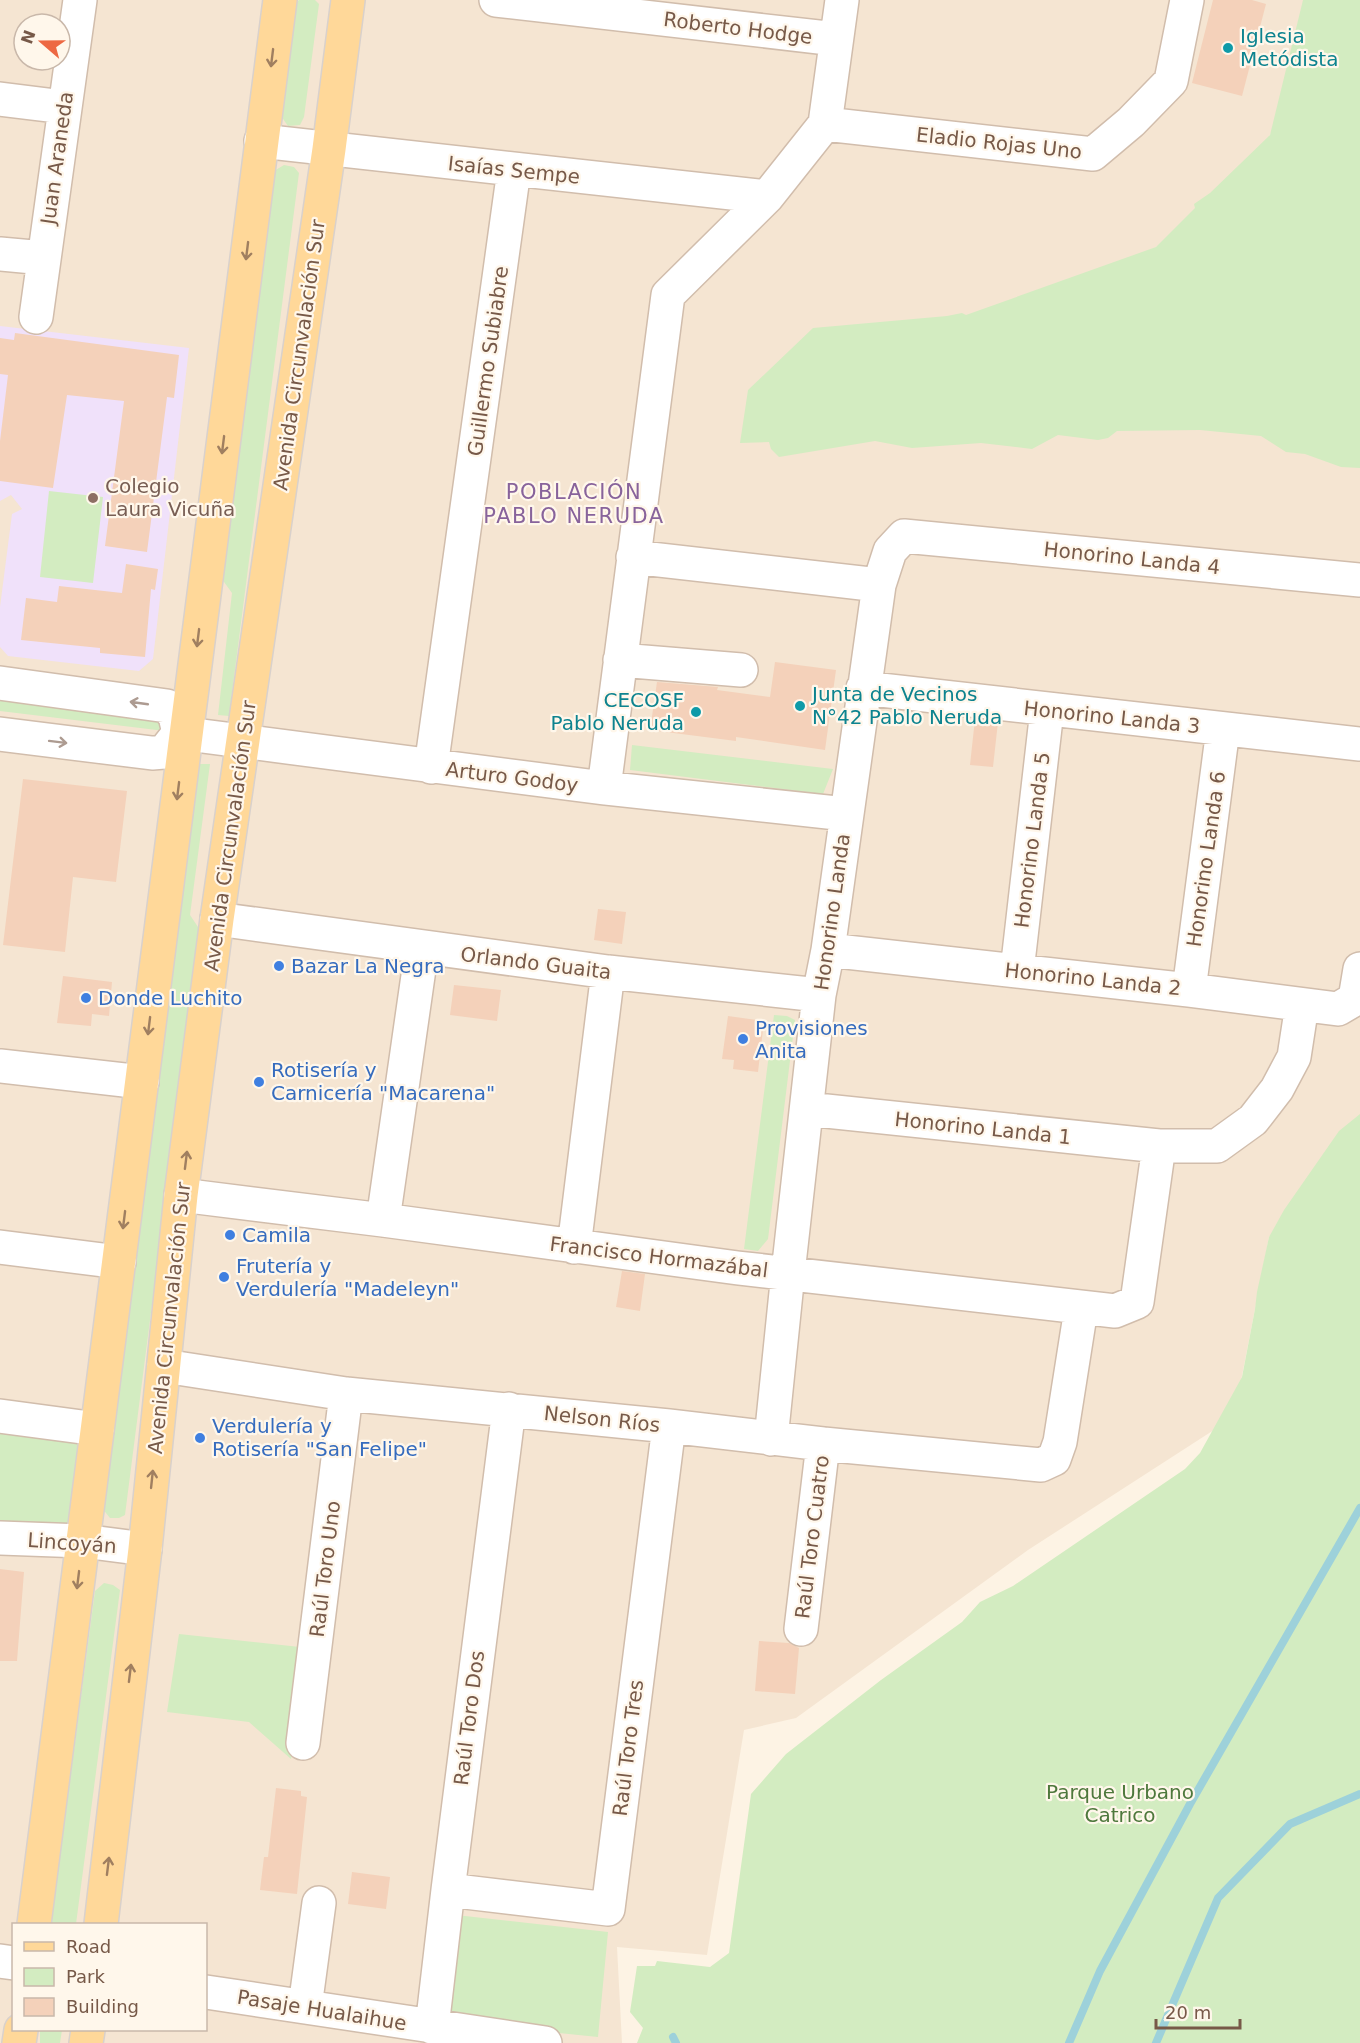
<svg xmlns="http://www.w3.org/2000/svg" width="1360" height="2043" viewBox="0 0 1360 2043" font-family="'DejaVu Sans',sans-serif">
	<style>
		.residential { fill: #f5e5d2; fill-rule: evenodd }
		.education { fill: #f0e1fa }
		.green { fill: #d3ecc1 }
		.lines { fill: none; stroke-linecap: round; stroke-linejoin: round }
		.stream { stroke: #9dd1da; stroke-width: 8 }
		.building { fill: #f4d1ba }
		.minor-casing { stroke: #d1bdac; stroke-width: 36 }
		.major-casing { stroke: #d9d1cc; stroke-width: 36 }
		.minor { stroke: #fff; stroke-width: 33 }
		.major { stroke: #ffd899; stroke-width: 33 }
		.oneway { stroke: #a07f60 }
		.oneway2 { stroke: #ad9b91 }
		.culture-dot { fill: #0f9aa8; stroke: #fff7eb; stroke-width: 2 }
		.education-dot { fill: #8d6e63; stroke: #fff7eb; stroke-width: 2 }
		.shop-dot { fill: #3f7fe0; stroke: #fff7eb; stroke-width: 2 }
		.labels { text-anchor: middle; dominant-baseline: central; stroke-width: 4.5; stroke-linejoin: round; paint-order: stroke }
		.street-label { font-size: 20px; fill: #775948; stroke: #fff7eb }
		.culture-label { font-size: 20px; fill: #0d838f; stroke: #fff7eb; text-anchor: start }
		.education-label { font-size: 20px; fill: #785e54; stroke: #fff7eb; text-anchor: start }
		.shop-label { font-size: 20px; fill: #366cbe; stroke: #fff7eb; text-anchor: start }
		.park-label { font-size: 20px; fill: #4e783c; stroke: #fff7eb }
		.neighbourhood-label { font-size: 21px; letter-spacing: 1.5px; fill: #88639b; stroke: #fff7eb }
	</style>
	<rect width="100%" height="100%" fill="#fdf3e4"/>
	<!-- residential -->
	<path class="residential" d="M0 0H1327L1270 135 1234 200 889 408 1360 435V1130L1269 1237 1234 1417 1028 1550 796 1718 744 1730 707 1955 617 1947 622 2043H0ZM24 24H60V60H24ZM14 1924H206V2030H14Z"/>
	<!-- education -->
	<path class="education" d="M0 326 189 348 153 659 139 671 8 656 0 647V607L12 514 22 509 11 495 0 501Z"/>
	<!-- green -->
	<path class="green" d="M299 0H315L319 4 304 117 300 125 288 126 281 116 294 5Z
		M1303 0H1360V468L1341 467 1305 454 1286 452 1261 436 1200 430 1117 431 1108 438 1098 440 1058 435 1032 449 981 443 912 448 875 441 779 457 771 449 769 442 740 443 748 390 813 328 947 316 962 313 966 315 1156 247 1195 208 1194 204 1210 193 1270 135Z
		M284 165 294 167 299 173 229 716 218 715 232 593 219 575 274 171Z
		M49 491 103 497 93 583 40 577Z
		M0 700 167 721 165 731 0 711Z
		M632 745 833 769 823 794 630 770Z
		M199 764H210L190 915 200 930 125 1515 119 1518H110L102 1508 141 1218Z
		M774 1015 787 1016 795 1020 768 1239 758 1251 744 1249Z
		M1360 1114V2043H637L643 2028 630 2012 637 1966H655L657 1961 710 1967 729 1953 751 1794 786 1754 881 1680 962 1622 980 1602 1013 1586 1185 1469 1200 1453 1242 1377 1255 1309 1257 1292 1269 1237 1284 1210 1339 1131Z
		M0 1430 80 1440 70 1533 0 1528Z
		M104 1583 113 1585 120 1590 76 1924H51L95 1591Z
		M179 1634 309 1648 291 1759 249 1722 167 1712Z
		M456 1915 608 1932 598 2037 461 2023 446 2007Z
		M40 2030H62L60 2043H40Z"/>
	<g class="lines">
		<!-- stream -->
		<path class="stream" d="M673 2037 676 2043
			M1069 2043 1100 1971 1190 1804 1360 1508
			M1156 2043 1218 1898 1290 1824 1360 1794"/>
	</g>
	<!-- building -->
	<path class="building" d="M1213 0H1252L1266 4 1242 96 1192 83Z
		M15 333 179 355 174 398 167 397 147 552 105 546 124 401 67 395 53 488 0 481V441L8 375 0 374V338L14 340Z
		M126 564 158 569 155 590 151 589 145 657 100 653V648L21 640 26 598 57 602 59 586 122 593Z
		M775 662 836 670 825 750 736 737V741L650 730 657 682 718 687 717 690 770 697Z
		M975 719 998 722 993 767 970 765Z
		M23 779 127 791 116 882 73 877 65 952 3 945Z
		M598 909 626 912 622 944 594 940Z
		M63 976 112 982 109 1016 92 1014 91 1026 57 1023Z
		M454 985 501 990 497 1021 450 1015Z
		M728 1016 764 1021 758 1072 733 1069 734 1060 722 1059Z
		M622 1271 645 1274 640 1311 616 1307Z
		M0 1569 24 1572 17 1661H0Z
		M759 1641 789 1643 799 1648 795 1694 755 1691Z
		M276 1788 301 1791V1796L307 1797 297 1894 260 1890 264 1857H268Z
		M352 1872 390 1877 386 1909 348 1904Z"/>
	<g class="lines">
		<!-- minor casing -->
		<g class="minor-casing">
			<path id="minor" d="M496 0 836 39
				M0 99 64 107
				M825 124 1093 154 1131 122 1171 81 1187 0
				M825 124 842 0
				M261 141 767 197
				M0 254 44 258
				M36 317 80 0
				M633 557 879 585
				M620 660 741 670
				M0 683 167 706 175 716 179 733
				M863 688 1360 744
				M179 733 604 788 846 814
				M0 734 152 753 164 752 179 733
				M431 767 514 170
				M604 788 668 295 767 197 825 124
				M217 919 608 972 819 995
				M828 950 1189 990 1338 1009 1355 999 1360 969
				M1017 971 1047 710
				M1189 990 1223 729
				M0 1066 142 1082
				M807 1109 1159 1146H1217L1253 1120 1277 1089 1294 1057 1302 1005
				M181 1195 383 1220 738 1268 1115 1311 1137 1302 1159 1146
				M383 1220 422 948
				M0 1247 119 1262
				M574 1247 608 972
				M164 1366 346 1394 669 1426 823 1444 1041 1465 1054 1459 1060 1442 1081 1309
				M0 1416 97 1429
				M771 1439 788 1273 819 995 828 950 879 585 890 551 904 536 1360 580
				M0 1538 83 1541 145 1549
				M801 1629 823 1444
				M303 1743 346 1394
				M448 1890 608 1909 669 1426
				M0 1961 14 1963
				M206 1992 545 2043
				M305 2007 319 1903
				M432 2027 448 1890 509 1409"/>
		</g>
		<!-- major casing -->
		<g class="major-casing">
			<path id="major" d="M34 1924 280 0
				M101 1924 145 1549 181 1195 217 919 329 149 348 0
				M19 2043 21 2030
				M86 2043 88 2030"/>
		</g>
		<!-- minor -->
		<use href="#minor" class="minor"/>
		<!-- major -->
		<use href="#major" class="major"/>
	</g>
	<!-- one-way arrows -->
	<defs><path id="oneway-shaft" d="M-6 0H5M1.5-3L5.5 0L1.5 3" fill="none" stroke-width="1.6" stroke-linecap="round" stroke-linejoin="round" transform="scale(1.5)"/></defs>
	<g class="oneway">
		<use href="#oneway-shaft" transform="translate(272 58) rotate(97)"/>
		<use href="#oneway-shaft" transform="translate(247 251) rotate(97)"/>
		<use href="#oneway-shaft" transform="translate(223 445) rotate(97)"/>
		<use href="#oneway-shaft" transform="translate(198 638) rotate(97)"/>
		<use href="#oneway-shaft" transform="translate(178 791) rotate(97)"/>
		<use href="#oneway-shaft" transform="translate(149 1026) rotate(97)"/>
		<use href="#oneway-shaft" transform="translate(186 1160) rotate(-83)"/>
		<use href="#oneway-shaft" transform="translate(124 1220) rotate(97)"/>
		<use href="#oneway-shaft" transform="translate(152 1479) rotate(-84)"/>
		<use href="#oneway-shaft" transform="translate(78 1580) rotate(97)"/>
		<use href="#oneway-shaft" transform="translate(130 1673) rotate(-83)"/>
		<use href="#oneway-shaft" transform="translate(108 1866) rotate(-83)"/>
	</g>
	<g class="oneway2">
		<use href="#oneway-shaft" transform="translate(139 703) rotate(-172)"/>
		<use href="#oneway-shaft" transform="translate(58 742) rotate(7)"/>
	</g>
	<!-- markers -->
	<g class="culture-dot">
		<circle cx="1228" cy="48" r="6"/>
		<circle cx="800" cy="706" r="6"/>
		<circle cx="696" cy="712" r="6"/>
	</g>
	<circle class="education-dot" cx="93" cy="498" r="6"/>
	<g class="shop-dot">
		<circle cx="279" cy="966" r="6"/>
		<circle cx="86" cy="998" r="6"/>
		<circle cx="743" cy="1039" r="6"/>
		<circle cx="259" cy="1082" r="6"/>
		<circle cx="230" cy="1235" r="6"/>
		<circle cx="224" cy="1277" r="6"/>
		<circle cx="200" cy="1438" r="6"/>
	</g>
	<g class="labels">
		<!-- street labels -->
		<g class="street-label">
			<text transform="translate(738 28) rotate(7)">Roberto Hodge</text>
			<text transform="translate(999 143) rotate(6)">Eladio Rojas Uno</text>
			<text transform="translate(57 158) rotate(-82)">Juan Araneda</text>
			<text transform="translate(514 170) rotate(6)">Isaías Sempe</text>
			<text transform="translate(299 355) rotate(-82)">Avenida Circunvalación Sur</text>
			<text transform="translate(488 361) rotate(-82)">Guillermo Subiabre</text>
			<text transform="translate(1132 558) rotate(6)">Honorino Landa 4</text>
			<text transform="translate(1112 717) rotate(6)">Honorino Landa 3</text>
			<text transform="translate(512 777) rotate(7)">Arturo Godoy</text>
			<text transform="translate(230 836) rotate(-82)">Avenida Circunvalación Sur</text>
			<text transform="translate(1032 840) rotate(-83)">Honorino Landa 5</text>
			<text transform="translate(1206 859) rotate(-82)">Honorino Landa 6</text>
			<text transform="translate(832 912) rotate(-82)">Honorino Landa</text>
			<text transform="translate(536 963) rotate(7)">Orlando Guaita</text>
			<text transform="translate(1093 979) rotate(6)">Honorino Landa 2</text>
			<text transform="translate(983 1128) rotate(6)">Honorino Landa 1</text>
			<text transform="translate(659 1257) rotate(7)">Francisco Hormazábal</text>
			<text transform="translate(169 1318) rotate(-84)">Avenida Circunvalación Sur</text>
			<text transform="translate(602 1419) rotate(6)">Nelson Ríos</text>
			<text transform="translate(812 1537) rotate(-83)">Raúl Toro Cuatro</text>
			<text transform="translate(72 1543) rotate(4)">Lincoyán</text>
			<text transform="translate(325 1569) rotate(-83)">Raúl Toro Uno</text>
			<text transform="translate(469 1718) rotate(-83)">Raúl Toro Dos</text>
			<text transform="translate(628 1748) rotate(-83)">Raúl Toro Tres</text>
			<text transform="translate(322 2010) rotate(9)">Pasaje Hualaihue</text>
		</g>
		<!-- culture labels -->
		<g class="culture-label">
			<text x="1240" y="36">Iglesia<tspan x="1240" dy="23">Metódista</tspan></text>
			<text x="812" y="694">Junta de Vecinos<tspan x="812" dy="23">N°42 Pablo Neruda</tspan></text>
			<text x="684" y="700" text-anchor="end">CECOSF<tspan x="684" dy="23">Pablo Neruda</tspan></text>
		</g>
		<!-- education labels -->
		<g class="education-label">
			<text x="105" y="486">Colegio<tspan x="105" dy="23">Laura Vicuña</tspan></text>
		</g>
		<!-- shop labels -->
		<g class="shop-label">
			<text x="291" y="966">Bazar La Negra</text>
			<text x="98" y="998">Donde Luchito</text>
			<text x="755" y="1028">Provisiones<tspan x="755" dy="23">Anita</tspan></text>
			<text x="271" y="1070">Rotisería y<tspan x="271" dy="23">Carnicería "Macarena"</tspan></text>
			<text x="242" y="1235">Camila</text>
			<text x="236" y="1266">Frutería y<tspan x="236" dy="23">Verdulería "Madeleyn"</tspan></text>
			<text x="212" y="1426">Verdulería y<tspan x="212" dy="23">Rotisería "San Felipe"</tspan></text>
		</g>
		<!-- park labels -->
		<g class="park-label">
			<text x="1120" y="1792">Parque Urbano<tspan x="1120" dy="23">Catrico</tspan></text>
		</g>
		<!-- neighbourhood labels -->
		<g class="neighbourhood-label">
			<text x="574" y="492">POBLACIÓN<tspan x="574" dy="24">PABLO NERUDA</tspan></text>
		</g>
	</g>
	<!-- legend -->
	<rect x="12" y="1923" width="195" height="108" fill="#fff7eb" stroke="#c9b8aa" stroke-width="1.5"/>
	<rect x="24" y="1942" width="30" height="9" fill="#ffd899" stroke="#c9b8aa" stroke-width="1.5"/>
	<text x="66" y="1953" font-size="18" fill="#775948">Road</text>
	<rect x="24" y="1968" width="30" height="18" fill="#d3ecc1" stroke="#c9b8aa" stroke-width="1.5"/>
	<text x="66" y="1983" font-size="18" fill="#775948">Park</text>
	<rect x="24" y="1998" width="30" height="18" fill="#f4d1ba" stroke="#c9b8aa" stroke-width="1.5"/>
	<text x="66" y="2013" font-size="18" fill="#775948">Building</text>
	<!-- north arrow -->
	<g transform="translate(42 42) rotate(290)"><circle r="28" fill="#fff7eb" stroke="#c9b8aa" stroke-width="1.5"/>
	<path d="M0-4.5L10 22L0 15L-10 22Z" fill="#ed6843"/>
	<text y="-9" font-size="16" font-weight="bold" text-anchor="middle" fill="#775948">N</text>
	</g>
	<!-- scale -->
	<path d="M1156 2019v9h84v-9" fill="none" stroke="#775948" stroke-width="3"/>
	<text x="1165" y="2019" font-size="18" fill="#775948" stroke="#fff7eb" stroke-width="4.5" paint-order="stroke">20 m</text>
</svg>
